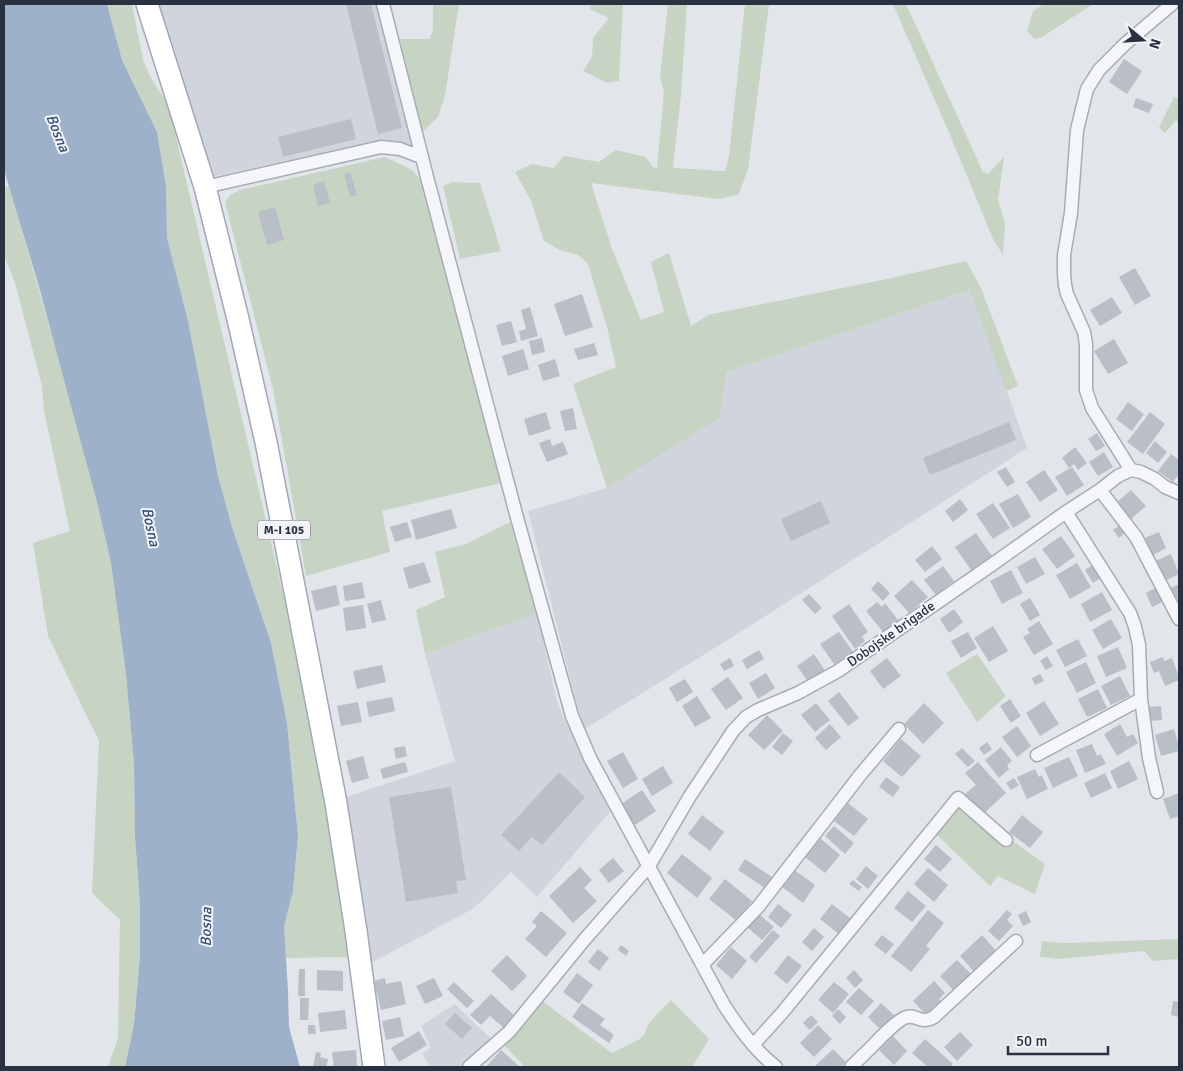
<svg xmlns="http://www.w3.org/2000/svg" width="1183" height="1071" viewBox="0 0 1183 1071" font-family="Signika,sans-serif">
	<style>
		.built { fill: #d0d4dc }
		.green { fill: #c7d4c3 }
		.water { fill: #9db1ca }
		.building { fill: #b9bec7 }
		.lines { fill: none; stroke-linecap: round; stroke-linejoin: round }
		.minor-casing { stroke: #a7acb4; stroke-width: 15 }
		.primary-casing { stroke: #a1a8b6; stroke-width: 24 }
		.minor { stroke: #f5f6f9; stroke-width: 12 }
		.primary { stroke: #fff; stroke-width: 21 }
		.labels { text-anchor: middle; dominant-baseline: central; stroke-width: 4; stroke-linejoin: round; paint-order: stroke }
		.shield { fill: #f2f4f8; stroke: #666c79; stroke-width: 1 }
		.shield-label { font-size: 12px; font-weight: bold; fill: #2a3242 }
		.street-label { font-size: 14px; fill: #2a3242; stroke: #f2f4f8 }
		.water-label { font-size: 15px; font-style: italic; fill: #344e76; stroke: #f2f4f8 }
	</style>
	<rect width="100%" height="100%" fill="#e2e5ea"/>
	<!-- built -->
	<path class="built" d="M158 4H376L414 147 395 142 374 141 212 177Z
		M971 290 1027 448 750 626 583 730 528 511 607 488 726 372Z
		M537 613 557 702 564 718 610 812 537 897 511 872 474 908 465 913 369 964 346 797 455 761 425 654Z
		M455 1004 493 1041 458 1067H430L422 1053 431 1048 421 1026Z"/>
	<!-- green -->
	<path class="green" d="M107 4H132L143 60 150 76 169 107 286 606 313 737 352 957 286 958 284 926 293 891 298 836 287 723 271 643 232 527 218 476 188 321 167 238 166 186 157 132 122 60Z
		M433 4H459L445 95 438 117 422 132 400 39H430L433 29Z
		M591 4H623L619 81 607 83 583 71 592 57 593 38 609 18 590 9Z
		M668 4H687L681 95 673 168 725 171 729 157 745 4H769L748 170 738 195 718 199 591 183 612 249 641 320 664 312 651 262 669 253 691 326 708 315 882 280 966 261 981 288 1018 386 1006 391 970 290 726 372 720 417 607 488 573 384 616 367 608 331 588 264 578 255 560 250 544 241 531 201 515 172 532 164 553 168 564 156 599 162 616 150 646 157 653 167 657 168 664 92 660 77Z
		M893 4H906L983 172 988 174 1004 157 998 200 1005 223 1003 255 993 239 950 135Z
		M1044 4H1093L1042 37 1034 39 1027 31 1033 11Z
		M1174 97 1179 98V123L1176 120 1165 133 1159 127Z
		M385 157 412 170 420 179 464 340 501 483 382 511 390 552 306 576 273 389 225 202 230 195 240 190Z
		M452 182 480 183 501 251 460 259 443 186Z
		M9 186 80 434 97 502 111 563 126 674 134 764 135 838 140 904V957L134 1024 125 1067H108L118 1038 120 920 92 893 99 741 48 636 33 543 70 531 44 411 42 386 15 283 4 255V188Z
		M510 522 537 613 425 654 416 610 445 597 435 552 466 544Z
		M977 654 1006 696 977 722 946 673Z
		M959 808 1006 849 1013 841 1045 864 1035 894 998 876 990 886 936 834 955 811Z
		M1179 939V959L1153 961 1144 951 1058 959 1040 957 1042 941 1066 943Z
		M671 1000 709 1039 692 1067H525L502 1043 514 1035 542 1001 612 1053 640 1039 644 1035 649 1023Z"/>
	<!-- water -->
	<path class="water" d="M4 4H107L122 60 157 132 166 186 167 238 188 321 218 476 232 527 271 643 287 723 298 836 293 891 284 926 288 992 289 1027 300 1067H125L134 1024 140 957V904L135 838 134 764 126 674 111 563 97 502 39 287 4 170Z"/>
	<!-- building -->
	<path class="building" d="M346 4H371L402 128 378 134Z
		M1124 59 1142 71 1127 94 1109 82Z
		M1136 98 1153 104 1149 113 1133 107Z
		M351 119 356 139 283 157 278 137Z
		M350 172 357 195 350 197 344 174Z
		M324 181 330 203 318 206 313 185Z
		M275 207 284 240 267 245 258 212Z
		M1135 268 1151 296 1135 305 1119 277Z
		M582 294 593 327 565 336 554 304Z
		M1112 297 1122 313 1100 326 1090 310Z
		M530 307 538 336 521 341 519 331 526 329 521 310Z
		M511 321 517 342 502 346 496 325Z
		M542 338 545 352 532 355 529 341Z
		M1114 339 1128 363 1108 374 1094 351Z
		M594 343 598 355 578 360 574 349Z
		M523 349 529 369 508 376 502 356Z
		M555 359 560 376 543 381 538 365Z
		M1128 402 1144 414 1132 431 1116 419Z
		M573 408 577 429 565 431 560 411Z
		M546 412 551 429 529 436 524 419Z
		M1150 412 1165 424 1143 454 1127 442Z
		M1009 422 1016 440 930 475 923 458Z
		M1097 433 1105 446 1096 451 1088 439Z
		M550 439 552 446 563 442 568 454 547 462 539 443Z
		M1155 441 1167 452 1158 463 1146 453Z
		M1075 447 1087 463 1078 470 1074 464 1069 468 1062 458Z
		M1104 452 1113 467 1098 476 1089 462Z
		M1171 454 1179 460V474L1173 482 1158 471Z
		M1006 467 1015 482 1007 487 997 472Z
		M1072 467 1084 485 1067 496 1055 477Z
		M1044 470 1058 490 1040 502 1026 482Z
		M1131 490 1146 506 1131 519 1116 503Z
		M1018 494 1031 517 1013 528 999 504Z
		M960 499 968 510 953 522 945 511Z
		M821 501 830 523 791 541 781 519Z
		M993 503 1010 528 993 539 976 514Z
		M451 509 457 528 416 540 411 520Z
		M407 522 412 537 395 542 390 527Z
		M1120 525 1125 533 1119 538 1113 530Z
		M1159 532 1166 548 1153 555 1145 538Z
		M976 533 992 556 971 570 955 547Z
		M1061 536 1075 556 1057 569 1042 549Z
		M932 546 942 559 925 572 915 560Z
		M1171 554 1179 574 1162 582 1153 562Z
		M1035 557 1045 574 1026 584 1017 567Z
		M424 562 431 582 409 589 403 568Z
		M1077 563 1091 587 1070 599 1056 575Z
		M1094 564 1102 577 1093 583 1085 570Z
		M943 566 954 581 936 595 924 580Z
		M1011 570 1023 593 1002 604 990 581Z
		M912 580 928 597 909 613 894 596Z
		M878 581 890 593 883 601 871 589Z
		M362 582 365 598 345 601 343 586Z
		M1179 584V598L1173 601 1168 589Z
		M336 585 340 605 316 611 311 591Z
		M1155 588 1162 602 1152 607 1146 593Z
		M1102 592 1112 610 1090 622 1081 604Z
		M809 594 822 608 815 614 802 600Z
		M1030 598 1040 615 1030 621 1020 604Z
		M381 600 386 620 372 623 367 604Z
		M877 602 882 607 885 603 898 620 883 632 866 611Z
		M849 604 868 632 862 636 865 641 855 649 832 616Z
		M363 605 366 628 346 631 343 608Z
		M954 609 963 622 949 633 940 619Z
		M1111 619 1122 638 1103 649 1092 630Z
		M1039 621 1053 644 1034 655 1023 637 1030 633 1027 629Z
		M993 626 1008 651 989 662 974 638Z
		M839 632 853 652 834 664 820 644Z
		M968 632 977 648 961 658 951 641Z
		M1078 639 1087 656 1065 667 1056 650Z
		M1118 647 1127 668 1106 677 1097 656Z
		M759 650 764 659 747 669 742 660Z
		M814 654 826 672 809 683 797 666Z
		M1047 656 1053 666 1046 670 1040 661Z
		M1163 657 1164 661 1172 658 1179 677V680L1165 686 1159 671 1154 673 1150 662Z
		M730 658 734 666 724 671 720 664Z
		M887 658 901 676 883 689 870 671Z
		M1086 662 1096 683 1077 693 1066 672Z
		M382 665 386 682 357 689 353 671Z
		M766 673 775 688 758 699 749 683Z
		M1040 674 1044 681 1035 685 1032 678Z
		M1120 676 1130 696 1111 705 1101 686Z
		M728 677 743 698 726 710 711 689Z
		M685 679 693 692 677 702 669 688Z
		M1098 689 1107 708 1087 717 1078 699Z
		M839 692 859 718 848 726 828 701Z
		M697 696 711 718 695 727 682 706Z
		M392 697 395 711 369 717 366 702Z
		M1010 699 1021 716 1011 723 1000 706Z
		M1044 701 1059 724 1040 736 1026 713Z
		M358 702 362 722 341 726 337 706Z
		M816 703 830 720 815 732 801 715Z
		M924 703 944 723 923 744 904 724Z
		M1161 706 1162 720 1150 721 1148 707Z
		M767 715 783 731 764 750 748 735Z
		M830 724 841 737 826 750 815 738Z
		M1120 724 1127 737 1133 734 1138 743 1117 756 1104 734Z
		M1017 726 1031 746 1017 757 1002 737Z
		M1174 729 1179 746V751L1161 756 1155 735Z
		M783 733 793 741 782 755 772 747Z
		M901 739 921 756 902 777 883 761Z
		M987 742 992 749 984 755 979 748Z
		M1092 744 1097 756 1101 754 1106 764 1085 773 1076 750Z
		M405 746 407 756 396 759 394 748Z
		M1001 747 1012 761 1007 765 1009 769 999 778 985 760Z
		M962 748 975 761 968 767 955 754Z
		M623 752 638 779 623 788 607 761Z
		M363 756 369 778 352 783 346 761Z
		M1069 757 1078 776 1053 788 1044 768Z
		M1129 761 1138 779 1118 789 1110 771Z
		M405 762 408 772 383 779 380 769Z
		M978 762 1006 793 983 814 965 794 976 785 965 773Z
		M663 766 673 783 652 796 642 779Z
		M1035 769 1039 777 1042 775 1048 789 1027 799 1017 777Z
		M559 772 585 797 542 845 532 837 519 851 501 835Z
		M1105 773 1112 788 1091 798 1084 783Z
		M886 777 900 787 893 797 879 787Z
		M1014 778 1019 785 1011 790 1006 783Z
		M451 787 466 880 456 881 458 893 406 902 389 797Z
		M642 790 656 811 635 825 621 804Z
		M1179 793V816L1170 819 1163 799Z
		M848 803 868 819 854 836 834 821Z
		M702 815 724 832 710 851 688 834Z
		M1022 815 1043 832 1030 848 1009 832Z
		M834 826 854 843 845 854 825 836Z
		M820 838 840 855 825 873 805 857Z
		M936 845 952 859 940 872 924 859Z
		M682 854 712 878 697 898 667 873Z
		M613 858 624 871 609 883 599 870Z
		M745 859 772 877 765 888 738 870Z
		M866 866 878 876 868 889 856 879Z
		M580 867 592 880 584 888 597 901 573 923 549 896Z
		M928 868 948 885 934 902 914 884Z
		M793 869 815 885 803 903 781 886Z
		M725 879 752 901 737 921 709 899Z
		M853 880 862 887 859 891 849 884Z
		M908 891 926 906 912 922 894 908Z
		M778 904 792 915 781 928 768 917Z
		M832 904 851 919 839 934 820 919Z
		M928 910 944 923 926 946 930 949 911 972 891 956Z
		M1007 910 1012 914 1007 920 1013 926 999 941 988 931Z
		M541 911 567 933 546 957 525 939 537 926 532 922Z
		M1026 911 1031 922 1023 926 1018 915Z
		M759 914 774 927 762 940 747 927Z
		M814 928 824 937 812 951 802 942Z
		M773 930 780 936 756 963 749 957Z
		M882 935 894 944 886 954 874 945Z
		M982 935 999 954 977 975 960 956Z
		M621 945 629 951 626 956 618 950Z
		M731 947 747 961 732 979 716 965Z
		M598 949 609 958 599 971 588 962Z
		M507 955 527 976 512 991 491 971Z
		M788 955 802 966 787 984 774 973Z
		M957 960 973 976 956 993 940 976Z
		M299 969H305V996H298Z
		M317 970 343 971V991L317 990Z
		M854 970 863 980 855 988 846 978Z
		M577 973 593 985 579 1004 563 992Z
		M385 978 386 984 401 981 406 1004 381 1010 374 981Z
		M434 978 443 996 425 1004 416 986Z
		M934 981 945 993 939 999 942 1003 928 1017 913 1001Z
		M454 982 474 1001 467 1008 447 989Z
		M834 982 849 994 833 1013 818 1000Z
		M859 988 874 1001 861 1015 846 1002Z
		M491 994 515 1016 504 1028 490 1016 481 1025 470 1015Z
		M300 998H309L308 1020H300Z
		M1173 1001 1179 1002V1017L1171 1015Z
		M582 1003 605 1019 600 1025 614 1035 609 1043 572 1017Z
		M881 1003 895 1016 881 1030 868 1017Z
		M838 1009 846 1017 840 1024 832 1016Z
		M345 1010 347 1029 320 1032 318 1013Z
		M455 1013 472 1028 462 1039 445 1024Z
		M811 1015 818 1022 810 1030 803 1023Z
		M400 1017 404 1036 386 1040 382 1021Z
		M308 1025H315L316 1034H308Z
		M818 1025 832 1039 814 1057 800 1043Z
		M419 1031 427 1045 399 1062 391 1048Z
		M960 1032 973 1045 957 1061 944 1047Z
		M893 1036 907 1051 894 1065 879 1050Z
		M925 1039 953 1064 950 1067H928L912 1053Z
		M833 1049 846 1062 841 1067H814Z
		M356 1050 357 1067H334L332 1052Z
		M501 1050 520 1067H486Z
		M316 1052 321 1053 320 1057 328 1059 326 1067H313Z"/>
	<g class="lines">
		<!-- minor casing -->
		<g class="minor-casing">
			<path id="minor" d="M383 4 427 177 516 514 572 716 591 760 724 1005C739 1028 755 1051 776 1067
				M205 187 381 147 400 149 421 157
				M1131 470 1092 408 1086 390V344L1084 332 1067 294 1065 285 1064 274V255L1071 213 1077 130 1087 89 1099 70 1125 44 1172 4
				M1100 490 1136 537 1179 619
				M1066 512 1130 613 1135 627 1139 645 1141 699 1149 758 1157 792
				M1037 755 1141 699
				M703 964 758 907 861 774 899 729
				M753 1045 782 1013 958 798 1006 840
				M469 1067 509 1032 585 939 649 866 690 796 733 731 746 717 758 710 798 693 838 671 990 566 1066 512 1100 490 1118 476 1131 470 1141 472 1155 479 1165 487 1179 493
				M851 1067C861 1057 872 1047 882 1036 889 1030 896 1022 904 1018 916 1012 920 1026 934 1017L1016 941"/>
		</g>
		<!-- primary casing -->
		<g class="primary-casing">
			<path id="primary" d="M147 4 205 187 238 319 266 442 336 803 356 931 374 1067"/>
		</g>
		<!-- minor -->
		<use href="#minor" class="minor"/>
		<!-- primary -->
		<use href="#primary" class="primary"/>
	</g>
	<g class="labels">
		<!-- shield labels -->
		<rect class="shield" x="258" y="520.5" width="52" height="19" rx="4"/>
		<g class="shield-label">
			<text x="284" y="530">M-I 105</text>
		</g>
		<!-- street labels -->
		<g class="street-label">
			<text transform="translate(891 634) rotate(-35)">Dobojske brigade</text>
		</g>
		<!-- water labels -->
		<g class="water-label">
			<text transform="translate(58 133) rotate(68)">Bosna</text>
			<text transform="translate(151 527) rotate(78)">Bosna</text>
			<text transform="translate(206 927) rotate(-89)">Bosna</text>
		</g>
	</g>
	<!-- border -->
	<rect width="1183" height="1071" fill="none" stroke="#2a3242" stroke-width="10"/>
	<!-- north arrow -->
	<g transform="translate(1143 40) rotate(108)" stroke="#f2f4f8" stroke-width="4" paint-order="stroke">
	<path d="M0-4L9 19L0 12L-9 19Z" fill="#2a3242"/>
	<text y="-8" font-size="14" font-weight="bold" text-anchor="middle" fill="#2a3242">N</text>
	</g>
	<!-- scale -->
	<path d="M1008 1046v8h100v-8" fill="none" stroke="#2a3242" stroke-width="2.5"/>
	<text x="1016" y="1046" font-size="15" fill="#2a3242" stroke="#f2f4f8" stroke-width="4" paint-order="stroke">50 m</text>
</svg>
